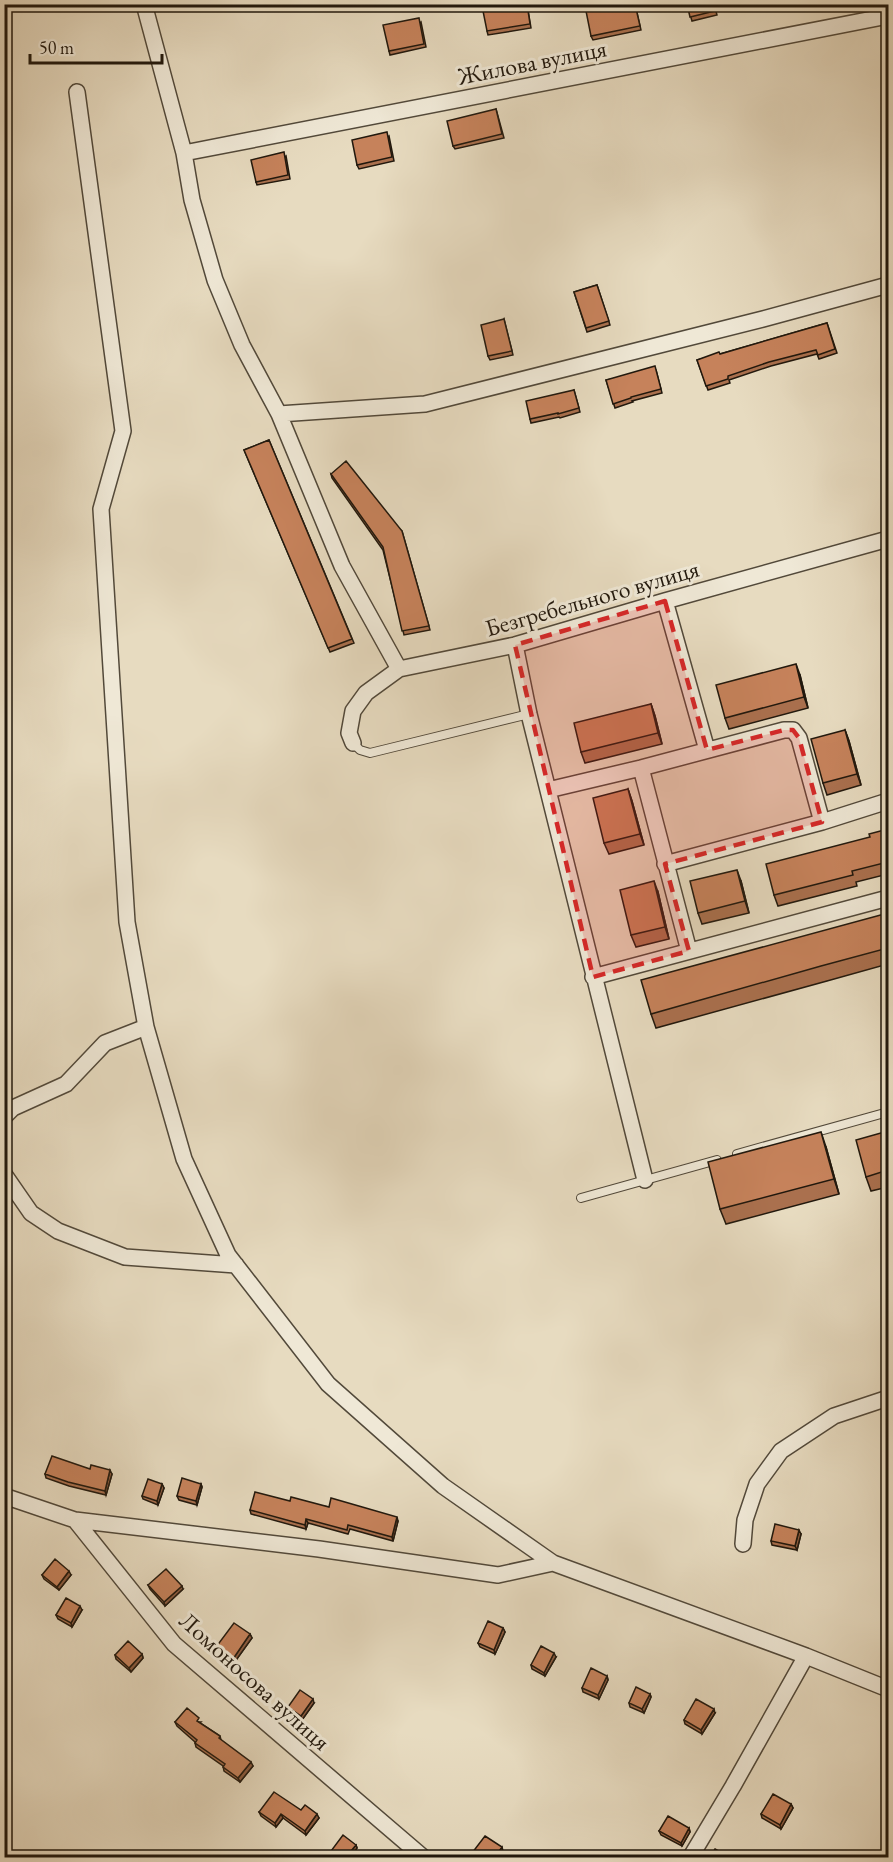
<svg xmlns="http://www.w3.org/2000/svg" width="893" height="1862" viewBox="0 0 893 1862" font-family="'EB Garamond',serif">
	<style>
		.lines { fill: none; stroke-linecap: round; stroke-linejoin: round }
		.service-casing { stroke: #52493a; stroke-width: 10 }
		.minor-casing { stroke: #52493a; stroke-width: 18 }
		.service { stroke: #efe8d6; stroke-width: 8 }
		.minor { stroke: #efe8d6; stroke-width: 15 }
		.wall { fill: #aa704e; stroke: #21180d; stroke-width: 1.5 }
		.shaded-wall { fill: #8b5b40; stroke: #21180d; stroke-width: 1.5 }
		.building { fill: #c6825b; stroke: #21180d; stroke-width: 1.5 }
		.marked { fill: #d62828; fill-opacity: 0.2; stroke: #d62828; stroke-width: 4.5; stroke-dasharray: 12 8; stroke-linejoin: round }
		.labels { text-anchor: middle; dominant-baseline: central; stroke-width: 6; stroke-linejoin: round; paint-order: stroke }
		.street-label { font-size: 24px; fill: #21180d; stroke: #efe8d6 }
	</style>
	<rect width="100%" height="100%" fill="#e7dbc0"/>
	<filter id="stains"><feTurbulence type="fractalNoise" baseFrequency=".00333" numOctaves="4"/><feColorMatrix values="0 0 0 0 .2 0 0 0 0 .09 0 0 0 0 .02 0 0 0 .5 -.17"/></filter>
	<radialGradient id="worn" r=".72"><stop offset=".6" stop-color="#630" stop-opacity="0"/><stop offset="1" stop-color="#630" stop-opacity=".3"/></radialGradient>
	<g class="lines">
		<!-- service casing -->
		<g class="service-casing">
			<path id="service" d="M353 743 360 750 370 753 529 714
				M737 1154 888 1112
				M581 1198 717 1160"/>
		</g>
		<!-- minor casing -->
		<g class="minor-casing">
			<path id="minor" d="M144 4 184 153 192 200 215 280 242 345 279 414 342 566 399 669
				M77 92 123 431 101 509 127 922 146 1027 184 1159 228 1255 328 1384 443 1486 553 1563 806 1656 888 1689
				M184 153 888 16
				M279 414 425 404 763 319 888 285
				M665 601 707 750
				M515 645 529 714 645 1180
				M353 743 349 733 353 711 366 693 399 669 515 645 665 601 888 539
				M641 768 689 951
				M548 790 641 768 784 730H793L799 738 822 822
				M665 864 822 822 888 801
				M593 977 888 898
				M4 1117 13 1108 66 1084 105 1043 146 1027
				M4 1174 31 1213 58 1231 125 1257 236 1265
				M4 1496 75 1520 319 1549 498 1575 553 1563
				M75 1520 174 1644 424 1858
				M743 1544 745 1520 757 1484 781 1451 834 1416 888 1398
				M690 1858 733 1786 806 1656"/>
		</g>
		<!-- service -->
		<use href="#service" class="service"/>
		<!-- minor -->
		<use href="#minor" class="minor"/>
	</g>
	<!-- wall -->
	<path class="wall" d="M527 4 531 28 488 35 487 31Z
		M617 4H635L641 30 593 40 591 36Z
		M687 4H714L717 15 692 21Z
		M754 4H783L756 9Z
		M421 22 426 47 390 55 389 51Z
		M496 109 504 138 455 149 453 146Z
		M389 136 394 161 359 169 357 165Z
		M286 156 290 179 257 185 256 182Z
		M597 285 610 325 587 332 574 292Z
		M504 319 513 355 490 360 488 356Z
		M827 323 837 353 819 359 817 354 771 366 729 380 730 383 708 390 697 360 720 354Z
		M656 370 662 393 632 401 633 402 615 408 606 380Z
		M574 390 580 412 560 418 559 417 531 423 530 419Z
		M269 440 354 643 330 652 244 450Z
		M331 474 402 531 430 630 404 635 383 550 332 478Z
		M800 675 808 708 729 729 725 718Z
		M651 704 655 716 662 744 585 763 581 752Z
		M845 730 849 741 861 785 827 795 823 783Z
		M628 789 632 801 644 845 609 854 604 843Z
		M888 829V874L856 882 857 886 778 906 774 895 870 837Z
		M741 881 749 913 702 924 698 913Z
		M658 892 669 939 636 947 631 935Z
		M888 913V964L827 981 656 1028 651 1014Z
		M888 1131V1187L871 1191 866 1177Z
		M826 1147 839 1194 726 1224 720 1209Z
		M90 1469 112 1474 106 1495 69 1486 46 1478 45 1474Z
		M162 1484 164 1488 158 1505 143 1499 142 1496Z
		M201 1484 202 1487 197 1505 179 1500 177 1496Z
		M290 1501 329 1507 398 1521 393 1541 350 1529 348 1534 308 1523 306 1529 251 1514 250 1510Z
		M801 1534 797 1550 772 1545 771 1541Z
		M42 1575H71L59 1590 44 1579Z
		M148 1585 183 1589 165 1606 150 1589Z
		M82 1610 72 1627 58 1619 56 1615Z
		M503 1628 505 1632 495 1654 480 1647 478 1643Z
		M250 1634 252 1638 234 1663 218 1651 216 1647Z
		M142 1654 143 1658 131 1672 116 1659 115 1655Z
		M556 1657 545 1676 532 1669 531 1665Z
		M607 1676 608 1680 599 1699 583 1692 582 1688Z
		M650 1694 651 1697 644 1713 630 1707 629 1703Z
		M314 1703 302 1720 289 1711 288 1707Z
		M715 1713 702 1734 685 1724 684 1720Z
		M175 1722H201L200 1723 220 1736 221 1740 253 1766 240 1782 224 1771 223 1766 196 1747 195 1743V1742L177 1726Z
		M791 1804 793 1808 781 1829 762 1818 761 1814Z
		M301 1810 319 1818 306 1835 283 1818 276 1827 261 1816 259 1812Z
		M689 1828 690 1832 682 1846 661 1835 659 1831Z
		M356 1845 357 1848 351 1857H335L332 1855 331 1851Z"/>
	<!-- shaded-wall -->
	<path class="shaded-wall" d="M796 664 800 675 808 708 804 697Z
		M651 704 655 716 662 744 658 733Z
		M845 730 849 741 861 785 857 774Z
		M628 789 632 801 644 845 640 834Z
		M737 870 741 881 749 913 745 901Z
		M654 881 658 892 669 939 665 927Z
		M821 1132 826 1147 839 1194 834 1179Z
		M110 1470 112 1474 106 1495 105 1491Z
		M162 1484 164 1488 158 1505 157 1501Z
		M201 1484 202 1487 197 1505 196 1501Z
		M397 1517 398 1521 393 1541 392 1537Z
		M306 1519 308 1523 306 1529 305 1525Z
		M799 1530 801 1534 797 1550 795 1546Z
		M69 1571 71 1575 59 1590 57 1587Z
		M182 1586 183 1589 165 1606 164 1602Z
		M80 1606 82 1610 72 1627 71 1623Z
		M503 1628 505 1632 495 1654 494 1650Z
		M250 1634 252 1638 234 1663 233 1659Z
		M554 1653 556 1657 545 1676 544 1673Z
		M142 1654 143 1658 131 1672 129 1668Z
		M607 1676 608 1680 599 1699 598 1695Z
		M650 1694 651 1697 644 1713 642 1709Z
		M313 1699 314 1703 302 1720 301 1716Z
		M714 1709 715 1713 702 1734 701 1730Z
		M251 1762 253 1766 240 1782 238 1778Z
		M791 1804 793 1808 781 1829 780 1825Z
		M281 1814 283 1818 276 1827 275 1823Z
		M317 1814 319 1818 306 1835 305 1831Z
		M689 1828 690 1832 682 1846 681 1843Z
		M356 1845 357 1848 351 1857H346Z
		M502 1847 503 1851 499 1857H495Z"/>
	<!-- building -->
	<path class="building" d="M489 4H527L530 24 487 31 482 6Z
		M617 4H635L640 26 591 36 586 11Z
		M687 4H714L715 11 690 17Z
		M419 18 424 44 389 51 383 25Z
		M496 109 502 134 453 146 447 121Z
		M387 132 392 157 357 165 352 140Z
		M284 152 288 175 256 182 251 160Z
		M597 285 609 321 586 328 574 292Z
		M888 312V327L885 313Z
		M504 319 512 351 488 356 481 325Z
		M827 323 835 349 818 355 816 350 769 362 728 376V379L706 386 697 360 719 352 720 354Z
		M655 366 661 389 631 397V398L613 404 606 380Z
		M574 390 579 408 558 414V413L530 419 526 401Z
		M269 440 352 639 328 648 244 450Z
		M346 461 402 531 429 626 402 631 383 547 331 474Z
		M796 664 804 697 725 718 716 685Z
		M651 704 658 733 581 752 574 723Z
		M845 730 857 774 823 783 811 739Z
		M628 789 640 834 604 843 593 798Z
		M888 829V862L852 871 853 875 774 895 766 864 870 837 869 834Z
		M737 870 745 901 698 913 690 881Z
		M654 881 665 927 631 935 620 890Z
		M888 913V948L821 966 651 1014 641 980Z
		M888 1131V1170L866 1177 856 1140Z
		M821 1132 834 1179 720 1209 708 1162Z
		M52 1456 90 1469 91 1465 110 1470 105 1491 68 1482 45 1474Z
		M182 1478 201 1484 196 1501 177 1496Z
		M148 1479 162 1484 157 1501 142 1496Z
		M255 1492 290 1501 291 1497 329 1507 331 1498 397 1517 392 1537 348 1525 347 1530 306 1519 305 1525 250 1510Z
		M775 1524 799 1530 795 1546 771 1541Z
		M55 1559 69 1571 57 1587 42 1575Z
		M166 1569 182 1586 164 1602 148 1585Z
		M66 1598 80 1606 71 1623 56 1615Z
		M488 1621 503 1628 494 1650 478 1643Z
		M234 1623 250 1634 233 1659 216 1647Z
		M128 1641 142 1654 129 1668 115 1655Z
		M541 1646 554 1653 544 1673 531 1665Z
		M591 1668 607 1676 598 1695 582 1688Z
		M636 1687 650 1694 642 1709 629 1703Z
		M300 1690 313 1699 301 1716 288 1707Z
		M696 1699 714 1709 701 1730 684 1720Z
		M187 1708 199 1718 197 1721 220 1736 219 1738 251 1762 238 1778 223 1767 225 1764 195 1743 197 1740 175 1722Z
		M274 1792 301 1810 305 1805 317 1814 305 1831 281 1814 275 1823 259 1812Z
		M773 1794 791 1804 780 1825 761 1814Z
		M668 1816 689 1828 681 1843 659 1831Z
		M343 1835 356 1845 346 1857H339L331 1851Z
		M485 1836 502 1847 495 1857H479L472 1853Z
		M715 1849 729 1857H710Z"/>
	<!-- marked area -->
	<path class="marked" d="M665 601 707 750 784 730H793L799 738 822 822 665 864 689 951 593 977 515 645Z"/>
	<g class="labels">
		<!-- street labels -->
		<g class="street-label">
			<text transform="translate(532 62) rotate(-11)">Жилова вулиця</text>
			<text transform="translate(592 598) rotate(-16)">Безгребельного вулиця</text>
			<text transform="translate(255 1681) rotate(42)">Ломоносова вулиця</text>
		</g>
	</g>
	<!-- margin -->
	<rect width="893" height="1862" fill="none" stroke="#e7dbc0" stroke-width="24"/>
	<rect x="6" y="6" width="881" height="1850" fill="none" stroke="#21180d" stroke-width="3"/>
	<rect x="12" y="12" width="869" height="1838" fill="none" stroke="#21180d" stroke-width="1.5"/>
	<!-- scale -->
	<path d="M30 54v9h132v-9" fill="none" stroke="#21180d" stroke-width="3"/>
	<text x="39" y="54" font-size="18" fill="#21180d" stroke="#efe8d6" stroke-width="4.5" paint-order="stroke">50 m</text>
	<rect width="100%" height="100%" filter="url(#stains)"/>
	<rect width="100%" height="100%" fill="url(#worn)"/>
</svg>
